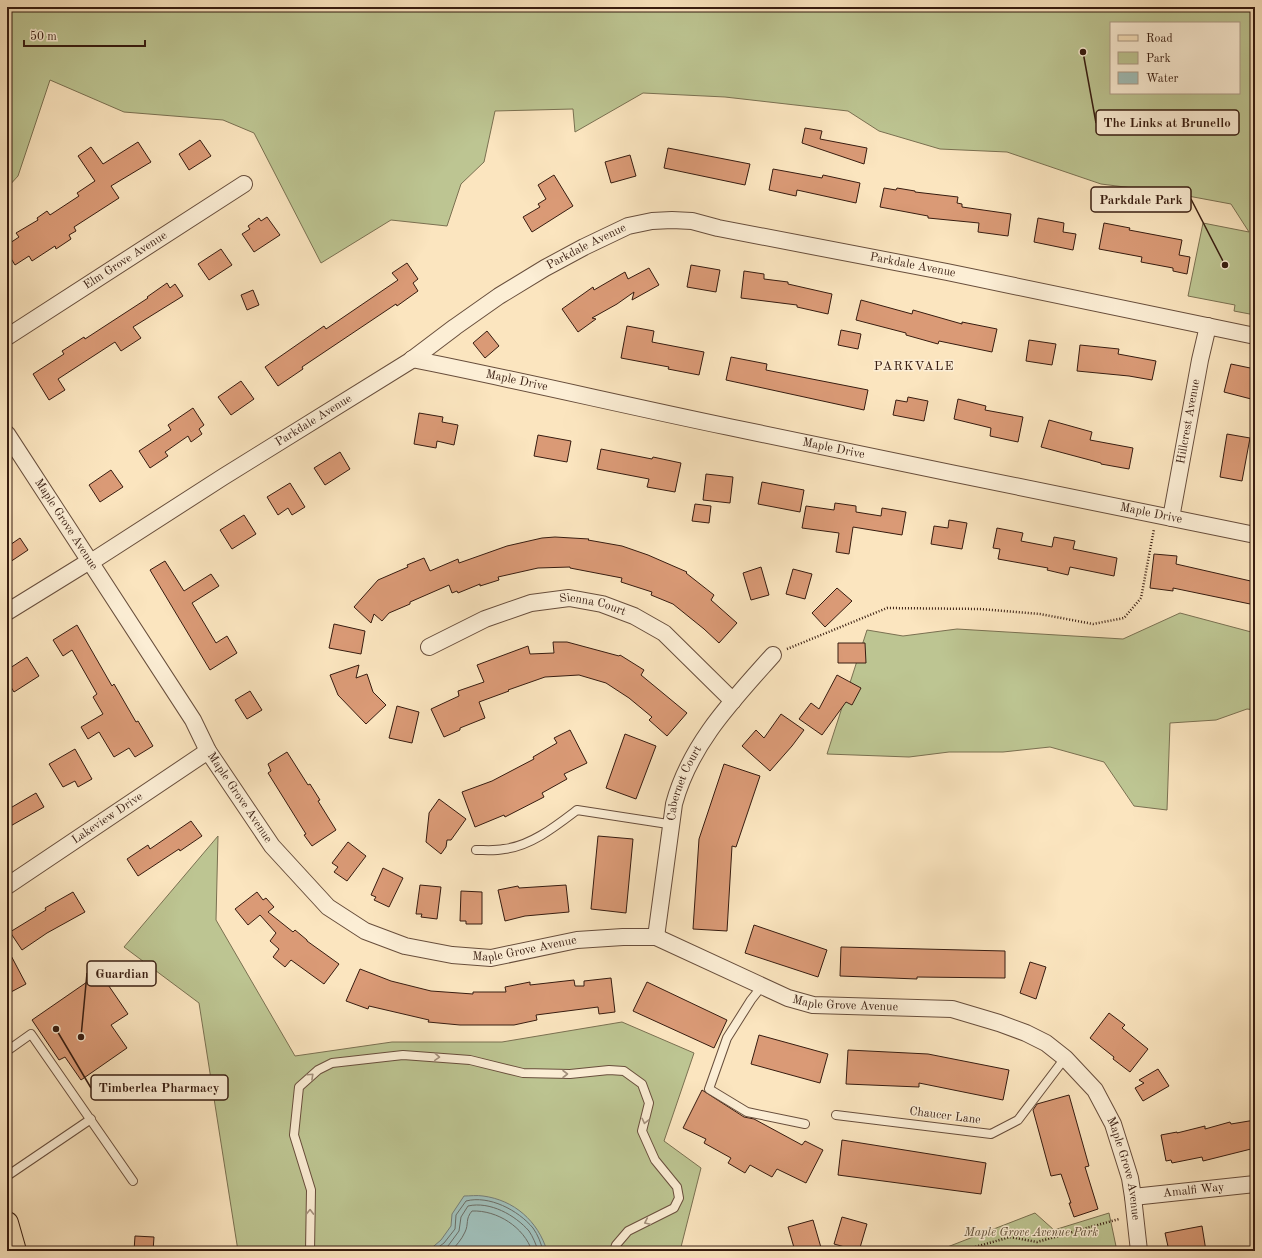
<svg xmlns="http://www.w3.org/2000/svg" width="1262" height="1258" viewBox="0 0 1262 1258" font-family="'Old Standard TT',serif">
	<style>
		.green { fill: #bdc592; stroke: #7a7051; fill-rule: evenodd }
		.water { fill: #a0beb8; stroke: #767d75 }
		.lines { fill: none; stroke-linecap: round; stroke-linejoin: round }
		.shore { stroke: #6c6d64; stroke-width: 1 }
		.building { fill: #da9a76; stroke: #371c10 }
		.service-casing { stroke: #684e3c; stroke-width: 10 }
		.minor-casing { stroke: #684e3c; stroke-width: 18 }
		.primary-casing { stroke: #371c10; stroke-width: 24 }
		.path { stroke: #371c10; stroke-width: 2.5; stroke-dasharray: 1 2; stroke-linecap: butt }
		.service { stroke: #fceed5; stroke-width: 8 }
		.minor { stroke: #fceed5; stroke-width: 16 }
		.primary { stroke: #fbe5bf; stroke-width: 22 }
		.oneway { stroke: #a3907c }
		.labels { text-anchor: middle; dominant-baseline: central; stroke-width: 3; stroke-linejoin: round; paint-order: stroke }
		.street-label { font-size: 12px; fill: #371c10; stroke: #fceed5 }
		.park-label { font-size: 12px; font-style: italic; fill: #5f4f37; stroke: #fceed5 }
		.neighbourhood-label { font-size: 13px; letter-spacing: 1px; fill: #371c10; stroke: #fceed5 }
		.leader { fill: none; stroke: #371c10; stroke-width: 1.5 }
		.callout-dot { fill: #371c10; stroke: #fceed5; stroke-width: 1.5 }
		.callout { fill: #fceed5; stroke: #371c10; stroke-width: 1.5 }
		.callout-label { font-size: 13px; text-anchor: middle; font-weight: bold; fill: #371c10 }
	</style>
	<rect width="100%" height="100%" fill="#fbe5bf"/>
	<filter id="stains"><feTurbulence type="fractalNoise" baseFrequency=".005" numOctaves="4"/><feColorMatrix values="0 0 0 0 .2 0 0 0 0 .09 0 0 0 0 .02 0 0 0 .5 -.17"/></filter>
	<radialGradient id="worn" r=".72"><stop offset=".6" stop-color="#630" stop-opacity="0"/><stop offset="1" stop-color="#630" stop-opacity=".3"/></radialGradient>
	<!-- green -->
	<path class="green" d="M7 7H1255V315L1234 311 1235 305 1188 296 1203 223 1249 232 1231 204 1172 193 1101 184 1007 152 940 149 879 131 848 111 725 97 643 93 575 132 573 109 495 111 484 162 461 184 447 226 391 220 321 263 254 133 223 120 124 112 50 80 18 176 7 188ZM1111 23H1239V93H1111Z
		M1180 613 1255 633V710L1247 709 1216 720 1170 723 1167 810 1134 806 1104 762 1050 747 1003 752H949L909 757 827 754 867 630 903 636 957 629 1123 639Z
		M218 836 216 920 295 1056 392 1042H502L622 1022 694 1053 664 1141 701 1168 680 1251H238L199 1003 124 947Z
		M1035 1213 1054 1230 1109 1213 1117 1251H937Z"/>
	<!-- water -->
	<path class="water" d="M464 1196C470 1196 477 1195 483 1196 514 1200 538 1221 547 1251H428L441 1240 451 1226 452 1214Z"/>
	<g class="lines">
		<!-- shore -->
		<path class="shore" d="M433 1251 444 1243 455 1229 456 1215 466 1201C489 1195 518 1210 533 1228 538 1235 541 1243 543 1251
			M441 1251 448 1246 459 1231 461 1217 468 1206C490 1201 515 1215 529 1231 533 1237 536 1244 538 1251
			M451 1251C456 1246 462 1239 465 1232 469 1224 465 1219 472 1211 497 1210 524 1227 532 1251"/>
	</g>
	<!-- building -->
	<path class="building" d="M805 128 822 131 820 139 867 148 864 164 802 143Z
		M200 140 211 156 189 170 179 154Z
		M138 142 151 162 111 186 119 198 74 227 76 231 69 235 71 239 56 249 55 246 32 261 29 256 15 265 7 252V245L19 237 16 233 38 220 37 218 47 211 50 215 79 196 77 193 95 181 78 156 91 147 103 164Z
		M668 148 750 164 745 185 664 168Z
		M630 155 636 176 611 183 605 162Z
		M773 169 822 178 823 175 860 183 856 203 797 190 796 196 769 190Z
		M554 175 573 206 532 232 523 217 540 207 538 204 546 199 538 185Z
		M884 188 896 190 897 188 915 191V192L958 197 957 203 962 204V207L1011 214 1008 236 978 232 979 223 928 218V216L880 207Z
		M267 217 280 235 254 252 242 234 250 229 248 226 259 218 261 221Z
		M1038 218 1064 223 1063 232 1076 234 1073 250 1034 242Z
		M1104 223 1130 228 1129 230 1182 240 1179 255 1190 257 1187 274 1173 271V268L1141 262 1142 257 1099 249Z
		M221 249 232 265 209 280 198 264Z
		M407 263 418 279 413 283 418 291 397 306 396 304 302 367 303 369 278 386 265 367 324 326 326 329 398 280 392 273Z
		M691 265 720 270 716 292 687 287Z
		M649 268 659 285 632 300 634 292 617 304 592 318 596 319 578 332 562 309 593 287 594 290 625 272 628 279Z
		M744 271 764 274V279L788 282V284L832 294 828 314 797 307V305L741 298Z
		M167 283 170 288 175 284 183 296 133 327 141 338 121 351 115 342 58 379 65 390 49 400 33 374 64 354 62 351 84 337 85 339 148 298 147 297Z
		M253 290 259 305 247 310 241 295Z
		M861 300 912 314 913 310 962 324V322L997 329 992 352 939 341 938 344 906 335V333L856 320Z
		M627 326 654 331 652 342 704 352 699 375 668 369 669 367 621 358Z
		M841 330 861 334 858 349 838 345Z
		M487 331 499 346 485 358 473 343Z
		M1029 340 1056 344 1052 365 1026 361Z
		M1080 345 1119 349 1118 354 1156 361 1152 380 1129 376 1077 371Z
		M731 357 767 364 766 370 868 390 864 410 726 380Z
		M1231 364 1255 369V400L1224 392Z
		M241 381 254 399 231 415 218 397Z
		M908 397 928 401 924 421 893 415 896 400 907 402Z
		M958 399 986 406 985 410 1023 417 1018 442 990 436 991 428 954 419Z
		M193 408 204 425 199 429 202 434 191 442 188 436 165 452 168 456 150 468 139 451 171 430 168 425Z
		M419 413 443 417 442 422 458 425 454 445 437 441 436 448 414 444Z
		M1049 420 1092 432 1090 440 1133 448 1129 469 1101 464V463L1041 447Z
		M1227 434 1250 438 1242 481 1220 477Z
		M538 435 571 441 567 462 534 456Z
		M601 449 652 459 653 457 681 463 675 492 647 487 649 479 597 469Z
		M340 452 350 469 325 485 314 468Z
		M111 470 123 487 100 502 89 485Z
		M706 474 733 477 730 503 703 500Z
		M762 482 804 490 800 512 758 504Z
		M290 483 305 507 292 515 288 508 278 515 267 497Z
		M835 503 856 506V512L881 516 882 508 906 512 902 535 853 527 849 554 836 552 839 533 802 528 806 506 834 510Z
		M695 504 711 506 709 523 692 521Z
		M244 515 256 534 232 549 220 530Z
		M949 520 967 523 962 549 931 544 934 526 948 528Z
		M997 528 1023 533 1021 541 1052 547 1054 537 1075 541 1073 549 1117 558 1114 576 1070 567 1068 575 1047 570 1048 568 998 559 1000 549 993 548Z
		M555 537 589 539 588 540 622 546 648 555 687 572 686 573 714 595 711 600 737 623 719 643 704 629 673 604 651 595 652 592 621 582 622 578 570 568V567L538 568 498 577 499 580 480 586V584L458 593 457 591 452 593 449 585 410 602V604L389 613 382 621 374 614 371 623 354 607 378 580 408 567 407 565 424 558 430 571 458 559 459 563 507 546 542 538Z
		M20 538 28 550 7 564V547Z
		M1154 554 1177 556 1176 564 1255 582V605L1173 588V591L1150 588Z
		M165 561 184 591 211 574 219 586 192 603 216 643 227 636 237 653 210 670 150 570Z
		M761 567 769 595 751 600 743 573Z
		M793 569 812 574 805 599 786 594Z
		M837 588 852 601 825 627 812 613Z
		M334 624 365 631 361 654 329 648Z
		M77 625 112 686 114 684 136 722 138 721 153 746 135 757 129 748 114 757 99 732 88 739 81 727 103 714 93 697 97 694 72 650 63 656 53 640Z
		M553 642H567L619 656 620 655 644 670 641 675 687 713 667 736 649 720 652 717 629 698 606 683 579 675 545 677 508 690 509 691 479 702 485 718 460 728V730L444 737 431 709 459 696 458 691 484 682 477 665 528 646 530 654 554 653Z
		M838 643H865L866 663H838Z
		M27 657 39 676 14 692 7 681V670Z
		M359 665 356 678 367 674 373 692 386 705 366 724 338 695 330 675Z
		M837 675 861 688 852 705 846 702 822 735 799 719 811 703 819 709Z
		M250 691 262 710 247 719 235 700Z
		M397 706 419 712 412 743 389 738Z
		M781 714 804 730 792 746 770 771 742 746 756 730 764 738Z
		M570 730 587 763 564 774 567 779 542 793 544 797 505 817 504 815 475 827 462 792 492 781 534 759 533 757 557 743 554 738Z
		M625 734 656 746 636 799 606 788Z
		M75 749 92 779 78 787 75 781 63 787 49 764Z
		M287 752 308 785 310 784 320 800 318 801 336 830 312 846 304 835 306 834 268 773 271 771 268 764Z
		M724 764 760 776 736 847 732 846 727 931 693 929 699 839Z
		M36 793 44 807 7 828V810Z
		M439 799 466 819 451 840H447L446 847 441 854 426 842 429 814V813Z
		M191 821 202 836 180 851 179 849 138 876 127 859 148 845 150 849Z
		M598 836 633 839 626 913 591 909Z
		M348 842 366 856 347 881 334 872 338 867 332 863Z
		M383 868 403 878 389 907 374 900 376 897 371 895Z
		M420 885 441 887 437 919 421 917 422 914H416Z
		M566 885 569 912 525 916 505 921 498 890 518 886 519 888Z
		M461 891 482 892V924H466V921H460Z
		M73 892 85 912 47 933 22 950 10 932 46 910 45 908Z
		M257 892 263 900 266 898 274 907 268 912 293 932 295 930 307 940V941L339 964 324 984 291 960 285 967 273 957 279 949 270 941 276 933 260 915 248 925 235 909Z
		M754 925 827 950 818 977 745 953Z
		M841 947 1005 951V978L917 977V979L840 976Z
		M7 948 26 984 11 992 7 984Z
		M1030 962 1046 967 1036 999 1020 993Z
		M360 969 391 981 431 991 473 994V992H506L505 987 530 982V985L574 980 575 986H584V981L611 978 615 1012 599 1014 598 1007 536 1015 537 1020 514 1025H460L428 1022 429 1020 369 1006 368 1009 346 1001Z
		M100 973 128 1014 111 1025 127 1048 81 1080 65 1057 59 1060 32 1020Z
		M647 982 727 1020 714 1048 633 1011Z
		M1109 1013 1125 1025 1122 1028 1148 1049 1130 1072 1113 1059 1114 1057 1090 1038Z
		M759 1035 828 1054 820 1083 751 1064Z
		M848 1050 928 1054 1009 1070 1003 1100 919 1083V1087L846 1084Z
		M1158 1069 1169 1086 1143 1101 1135 1088 1144 1083 1139 1080Z
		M702 1090 744 1117 754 1119 802 1145 805 1141 823 1150 806 1183 777 1169 772 1177 750 1165 745 1173 728 1163 731 1158 704 1143 706 1139 683 1128Z
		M1069 1095 1089 1166 1085 1167 1098 1209 1074 1217 1069 1203H1071L1061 1174 1051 1176 1033 1110 1037 1104Z
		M1255 1120V1148L1203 1161 1202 1157 1172 1163 1171 1160 1166 1161 1161 1135 1177 1132V1133L1205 1126V1129L1230 1122 1231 1124Z
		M842 1140 986 1163 981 1194 838 1175Z
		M842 1217 867 1224 859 1251 834 1244Z
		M813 1220 822 1251H795L788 1227Z
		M1202 1226 1206 1251H1169L1165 1233Z
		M135 1236 154 1237 153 1251H134Z"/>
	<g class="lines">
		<!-- service casing -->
		<g class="service-casing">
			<path id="service" d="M476 850C485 850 495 851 504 849 531 846 556 826 577 810L668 824 670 829
				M762 986 751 1000 727 1038 709 1089 747 1112 805 1124
				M7 1051 31 1034 133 1181
				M836 1115 991 1134 1018 1120 1065 1058
				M7 1176 91 1119
				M310 1251 311 1190 294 1135 299 1087 318 1070 332 1063 403 1055 470 1060 523 1073 570 1074 609 1070 624 1071 642 1084 649 1103 642 1131 655 1160 677 1187 679 1198 674 1208 628 1231 616 1245 614 1251"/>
		</g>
		<!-- minor casing -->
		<g class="minor-casing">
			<g id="minor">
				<path id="s1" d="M7 337 244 184"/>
				<path id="s2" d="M412 359C518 380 623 405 729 427 904 464 1080 499 1255 535"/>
				<path id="s3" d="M7 434 193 720 208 751 272 846 328 907 365 931 405 946 452 955 491 958 577 940 623 937H656L788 998 813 1005 952 1009 999 1023 1026 1033 1046 1043 1065 1058 1095 1090 1113 1124 1130 1178 1133 1197 1139 1251"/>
				<path id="s4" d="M1171 518 1200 360 1208 326"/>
				<path id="s5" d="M7 612 88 562H91L223 477 410 361 455 327 499 296 545 268 584 247 628 226 652 221 672 220 692 221 718 228 947 272 1255 336"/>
				<path id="s6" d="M429 647 485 619 531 603 569 598 602 604 634 616 664 633 733 701"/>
				<path id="s7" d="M7 886 208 751"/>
				<path id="s8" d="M656 937 674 804C690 744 733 700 773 655"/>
				<path id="s9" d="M1133 1197 1255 1184"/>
			</g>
		</g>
		<!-- primary casing -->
		<g class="primary-casing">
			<path id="primary" d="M7 1223 15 1251"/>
		</g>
		<!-- path -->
		<path class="path" d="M787 649 887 608 981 609 1040 614 1093 624 1124 618 1141 598 1154 529
			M961 1251 1010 1237 1037 1242 1119 1219"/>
		<!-- service -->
		<use href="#service" class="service"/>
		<!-- minor -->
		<use href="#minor" class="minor"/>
		<!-- primary -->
		<use href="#primary" class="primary"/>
	</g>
	<!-- one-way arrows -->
	<defs><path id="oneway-chevron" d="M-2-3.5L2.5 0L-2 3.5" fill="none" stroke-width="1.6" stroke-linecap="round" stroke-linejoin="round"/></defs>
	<g class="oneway">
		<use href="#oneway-chevron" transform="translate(437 1057) rotate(4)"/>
		<use href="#oneway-chevron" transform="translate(565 1074)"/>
		<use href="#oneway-chevron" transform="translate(311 1076) rotate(-43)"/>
		<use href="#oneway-chevron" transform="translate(645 1121) rotate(103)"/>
		<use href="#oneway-chevron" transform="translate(310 1212) rotate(-89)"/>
		<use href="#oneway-chevron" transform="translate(647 1222) rotate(155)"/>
	</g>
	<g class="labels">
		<!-- street labels -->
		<g class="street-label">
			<text stroke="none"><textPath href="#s5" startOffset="686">Parkdale Avenue</textPath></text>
			<text stroke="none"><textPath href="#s1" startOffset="141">Elm Grove Avenue</textPath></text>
			<text stroke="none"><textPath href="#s5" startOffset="1022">Parkdale Avenue</textPath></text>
			<text stroke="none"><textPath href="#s2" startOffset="107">Maple Drive</textPath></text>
			<text stroke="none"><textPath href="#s5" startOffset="362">Parkdale Avenue</textPath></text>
			<text stroke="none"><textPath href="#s4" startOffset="98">Hillcrest Avenue</textPath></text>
			<text stroke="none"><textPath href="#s2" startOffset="431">Maple Drive</textPath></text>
			<text stroke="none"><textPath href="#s2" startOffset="755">Maple Drive</textPath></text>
			<text stroke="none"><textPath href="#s3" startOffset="108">Maple Grove Avenue</textPath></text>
			<text stroke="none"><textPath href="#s6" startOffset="174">Sienna Court</textPath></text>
			<text stroke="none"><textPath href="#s8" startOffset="157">Cabernet Court</textPath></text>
			<text stroke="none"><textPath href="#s3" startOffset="432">Maple Grove Avenue</textPath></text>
			<text stroke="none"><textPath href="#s7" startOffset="121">Lakeview Drive</textPath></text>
			<text stroke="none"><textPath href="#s3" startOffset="781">Maple Grove Avenue</textPath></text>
			<text stroke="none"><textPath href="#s3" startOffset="1117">Maple Grove Avenue</textPath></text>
			<text transform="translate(945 1116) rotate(7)">Chaucer Lane</text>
			<text stroke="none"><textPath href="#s3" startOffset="1477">Maple Grove Avenue</textPath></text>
			<text stroke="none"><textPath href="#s9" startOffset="61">Amalfi Way</textPath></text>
		</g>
		<!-- park labels -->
		<g class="park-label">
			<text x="1031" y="1233">Maple Grove Avenue Park</text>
		</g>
		<!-- neighbourhood labels -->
		<g class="neighbourhood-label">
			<text x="914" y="366">PARKVALE</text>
		</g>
	</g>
	<!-- callouts -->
	<path class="leader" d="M1083 52L1096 123M1225 265L1191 199M81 1037L87 973M56 1029L91 1088"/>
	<g class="callout-dot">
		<circle cx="1083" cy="52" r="4"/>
		<circle cx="1225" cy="265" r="4"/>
		<circle cx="81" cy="1037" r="4"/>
		<circle cx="56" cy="1029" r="4"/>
	</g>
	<g class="callout">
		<rect x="1096" y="110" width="143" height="25" rx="4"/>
		<rect x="1091" y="187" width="100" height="25" rx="4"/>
		<rect x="87" y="961" width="69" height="25" rx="4"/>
		<rect x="91" y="1075" width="137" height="25" rx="4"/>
	</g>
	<g class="callout-label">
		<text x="1167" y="127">The Links at Brunello</text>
		<text x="1141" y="204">Parkdale Park</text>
		<text x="122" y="978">Guardian</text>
		<text x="159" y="1092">Timberlea Pharmacy</text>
	</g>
	<!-- margin -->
	<rect width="1262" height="1258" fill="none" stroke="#fbe5bf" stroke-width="24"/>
	<rect x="8" y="8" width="1246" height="1242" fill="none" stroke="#371c10" stroke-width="2"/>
	<rect x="12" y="12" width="1238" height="1234" fill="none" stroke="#371c10"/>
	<!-- legend -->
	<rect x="1110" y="22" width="130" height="72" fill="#fceed5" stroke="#ad9a86"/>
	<rect x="1118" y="35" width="20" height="6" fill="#fbe5bf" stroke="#ad9a86"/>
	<text x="1146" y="42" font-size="12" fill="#371c10">Road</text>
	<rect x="1118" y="52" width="20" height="12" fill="#bdc592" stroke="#ad9a86"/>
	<text x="1146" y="62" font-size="12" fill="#371c10">Park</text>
	<rect x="1118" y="72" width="20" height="12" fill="#a0beb8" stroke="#ad9a86"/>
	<text x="1146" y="82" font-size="12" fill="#371c10">Water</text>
	<!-- scale -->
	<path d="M24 40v6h121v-6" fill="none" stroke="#371c10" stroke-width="2"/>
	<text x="30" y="40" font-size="12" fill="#371c10" stroke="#fceed5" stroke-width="3" paint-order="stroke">50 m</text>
	<rect width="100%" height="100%" filter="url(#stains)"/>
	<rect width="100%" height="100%" fill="url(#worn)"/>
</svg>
